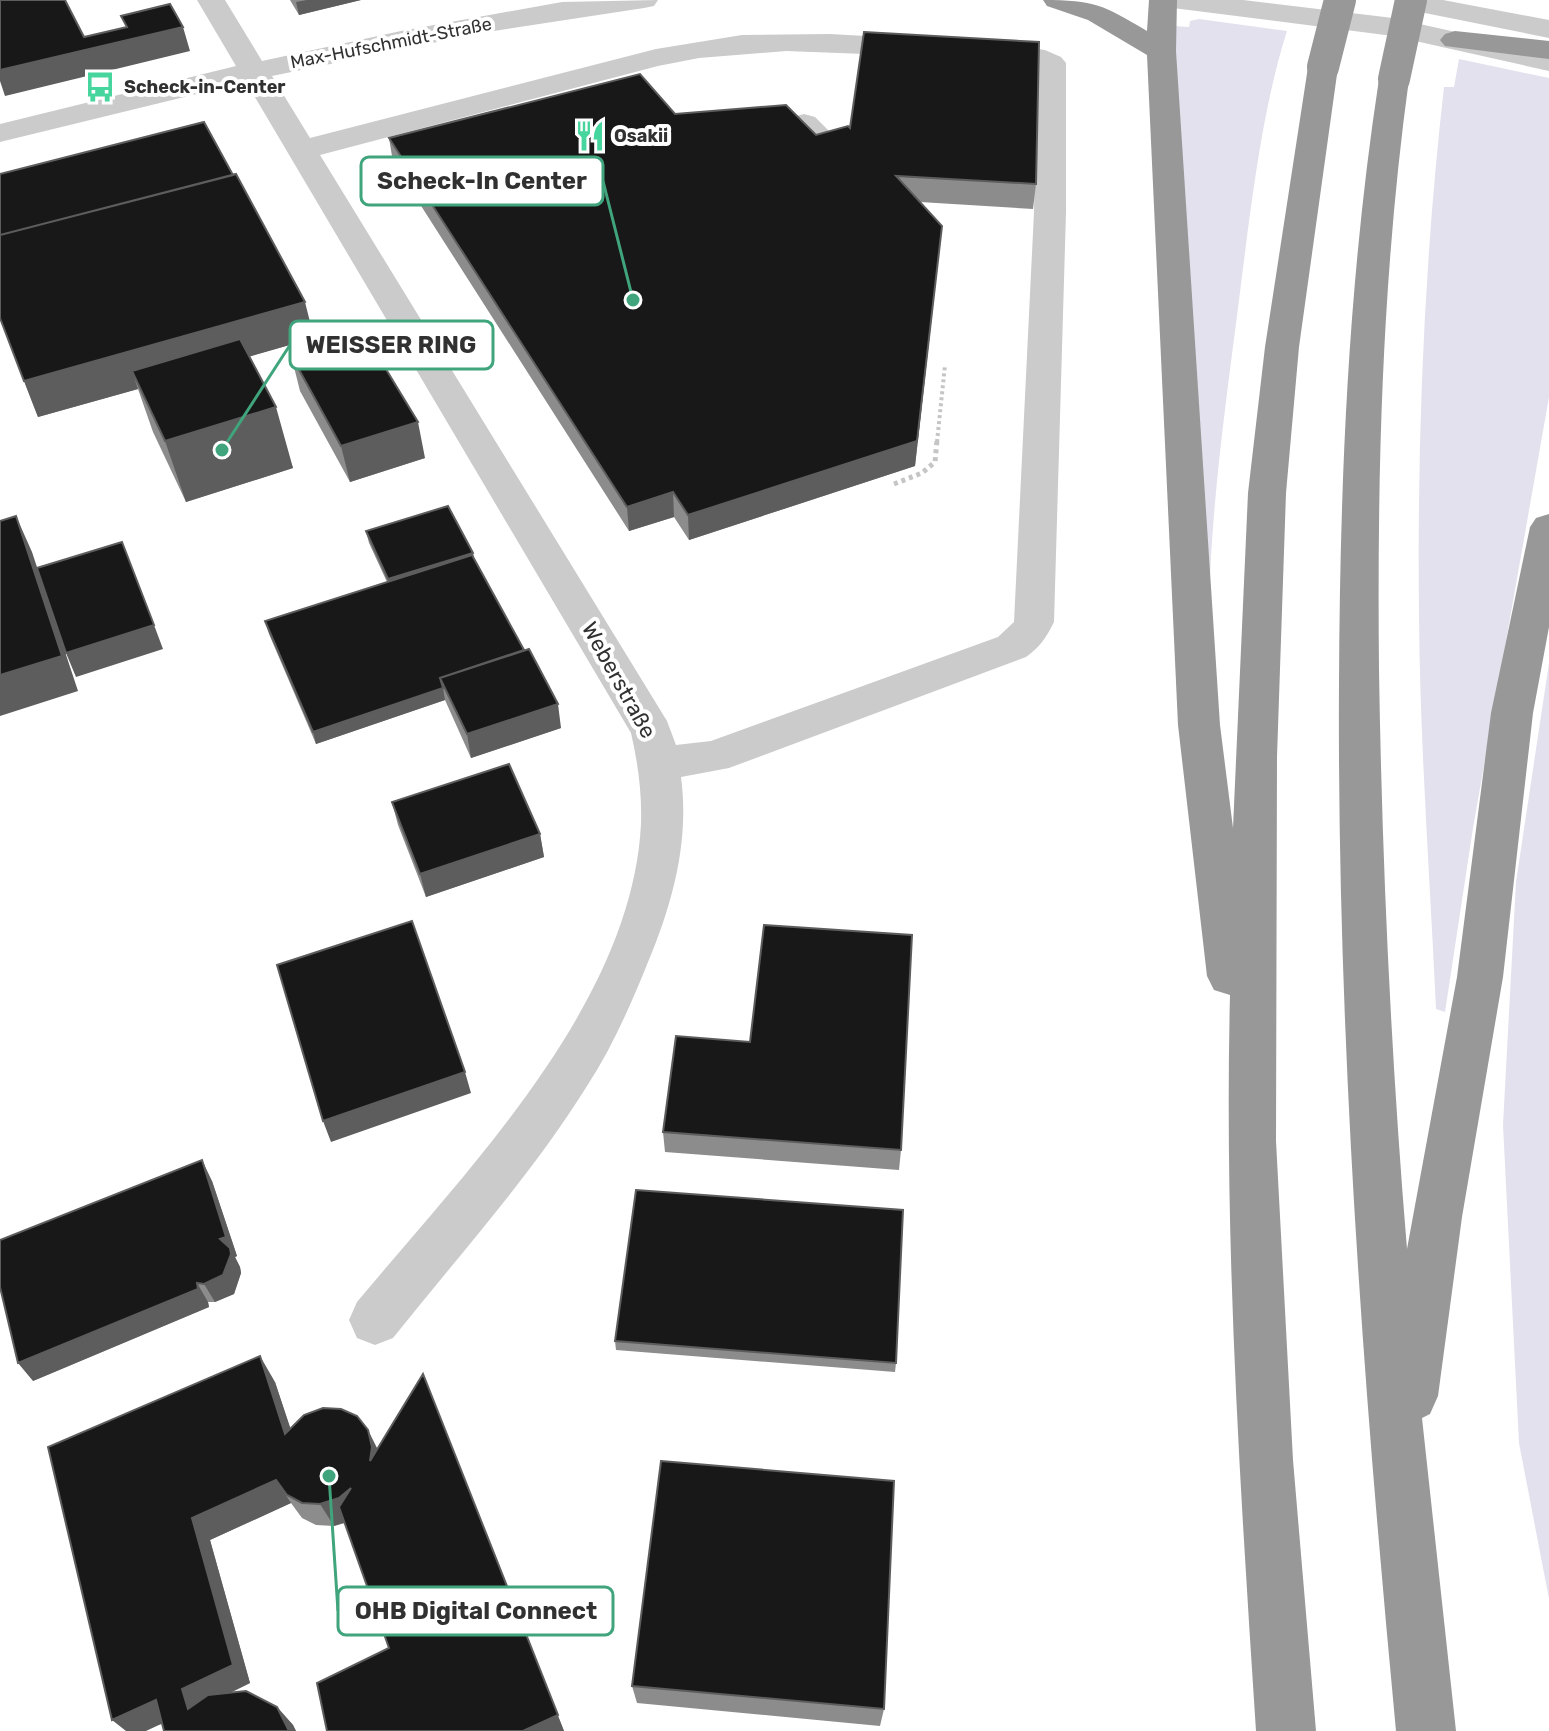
<svg xmlns="http://www.w3.org/2000/svg" width="1549" height="1731" viewBox="0 0 1549 1731" font-family="Rubik,sans-serif">
	<style>
		.green { fill: #e3e1ed }
		.lines { fill: none; stroke-linecap: round; stroke-linejoin: round }
		.path-far1 { stroke: #c5c5c5; stroke-width: 4; stroke-dasharray: 3 3; stroke-linecap: butt }
		.path { stroke: #c5c5c5; stroke-width: 5; stroke-dasharray: 4 4; stroke-linecap: butt }
		.minor { fill: #cbcbcb; fill-rule: evenodd }
		.highway { fill: #989898; fill-rule: evenodd }
		.highway-bridge { stroke: #989898; stroke-width: 32 }
		.wall { fill: #8c8c8c }
		.shaded-wall { fill: #5d5d5d }
		.building { fill: #181818; stroke: #5d5d5d; stroke-width: 2 }
		.labels { text-anchor: middle; dominant-baseline: central; stroke-width: 8; stroke-linejoin: round; paint-order: stroke }
		.far-street-label { font-size: 18px; fill: #313131; stroke: #fff }
		.far-poi-label { font-size: 18px; font-weight: bold; fill: #313131; stroke: #fff; text-anchor: start }
		.street-label { font-size: 22px; fill: #313131; stroke: #fff }
		.leader { fill: none; stroke: #40a47d; stroke-width: 3 }
		.callout-dot { fill: #40a47d; stroke: #fff; stroke-width: 3 }
		.callout { fill: #fff; stroke: #40a47d; stroke-width: 3 }
		.callout-label { font-size: 24px; text-anchor: middle; font-weight: bold; fill: #313131 }
	</style>
	<rect width="100%" height="100%" fill="#fff"/>
	<!-- green -->
	<path class="green" d="M1199 19 1287 31C1261 112 1250 215 1239 300 1226 403 1211 505 1209 608L1174 26 1189 27 1190 21Z
		M1459 59 1549 78V397L1473 828 1445 1012 1436 1009C1430 878 1420 746 1419 615 1417 439 1424 262 1444 87H1454Z
		M1549 663V1599L1519 1443 1503 1125 1516 882Z"/>
	<g class="lines">
		<!-- path-far1 -->
		<path class="path-far1" d="M937 442 945 365"/>
		<!-- path -->
		<path class="path" d="M894 484 922 473 935 462 937 440"/>
		<!-- minor -->
		<path class="minor" d="M197 0H225L262 61 401 31 562 2 658 0 654 6 644 8 481 33 272 76 310 138 656 49 742 35 830 34 1006 44 1045 50 1061 57 1066 63V212L1054 622C1046 638 1040 647 1026 657L729 768 681 777C690 845 671 909 644 972 628 1011 610 1051 587 1086 531 1176 459 1255 393 1338L375 1345 357 1338 349 1320 357 1302C466 1171 632 1004 641 824 642 793 638 763 631 733L246 82 0 142V124L236 66ZM786 51 918 56 1006 62 1036 67 1034 212 1014 622 998 637 711 741 676 745 667 721 320 155 658 66 699 58Z
			M1159 0H1243L1393 18 1549 53V71L1393 36 1173 8 1163 6Z
			M1420 0H1443L1549 20V38L1420 12 1416 6Z
			M804 114 815 117 840 142C826 162 803 181 777 175L772 168C781 155 798 154 808 143L789 123 793 117Z"/>
		<!-- highway -->
		<path class="highway" d="M1043 0C1095 0 1103 5 1147 31L1149 0H1177L1176 51 1220 725 1233 828 1248 493 1265 347 1308 67 1313 61 1323 58 1333 61 1338 67 1299 347 1286 493 1277 757 1276 1141 1293 1460 1316 1731H1256C1240 1486 1224 1241 1230 995L1214 990 1207 976 1178 725 1147 55 1088 20 1047 6Z
			M1455 31 1549 41V59L1445 46 1440 40 1445 34Z
			M1394 70 1405 73 1409 79C1382 276 1377 471 1379 670 1382 863 1391 1056 1407 1249L1457 977 1491 713 1530 527 1536 518 1549 514V627L1533 713 1503 977 1462 1217 1438 1396 1430 1414 1422 1418 1456 1731H1396C1363 1383 1337 1034 1339 684 1340 479 1348 283 1379 79L1383 73Z"/>
		<!-- highway-bridge -->
		<path class="highway-bridge" d="M1323 67 1340 0
			M1394 79 1411 0"/>
	</g>
	<!-- wall -->
	<path class="wall" d="M290 0H361L299 15Z
		M675 114 816 135 850 128 1036 184 1033 209 920 202 942 226 915 466 689 540 674 517 629 531 393 162 389 138Z
		M314 338 250 356 293 468 186 502 153 432 138 389 38 417 24 381Z
		M291 355 425 458 350 482 300 391Z
		M366 531 474 559 561 728 471 758 445 700 316 744 269 634 265 621 387 582 369 543Z
		M392 802 540 834 544 857 426 897 398 825Z
		M663 1132 901 1150 899 1170 665 1152Z
		M212 1181 237 1256 235 1257 240 1267 241 1273 234 1294 215 1302H208L209 1307 33 1381Z
		M615 1341 896 1363 895 1372 616 1350Z
		M423 1374 564 1731H327L389 1648 345 1523 334 1526 316 1525 302 1518 291 1503 210 1540 250 1683 230 1693 277 1707 293 1725 296 1731H164L162 1724 126 1731 275 1382 290 1428 377 1449Z
		M632 1686 884 1709 880 1726 637 1703Z"/>
	<!-- shaded-wall -->
	<path class="shaded-wall" d="M307 0H361L299 15 296 2Z
		M183 27 190 51 5 96 0 81V70Z
		M942 226 915 466 689 540 688 515Z
		M305 302 314 338 140 388 132 371 138 389 38 417 24 381Z
		M276 407 293 468 186 502 165 441Z
		M418 422 425 458 350 482 341 446Z
		M673 492 674 517 629 531 627 507Z
		M16 516 32 552 78 691 0 716V675Z
		M473 553 476 566 391 592 388 579Z
		M154 625 163 649 76 677 66 653Z
		M443 688 445 700 316 744 313 732Z
		M558 704 561 728 471 758 467 734Z
		M540 834 544 857 426 897 420 874Z
		M465 1072 471 1093 331 1142 323 1121Z
		M202 1160 212 1181 237 1256 235 1257 240 1267 241 1273 234 1294 215 1302 204 1284 220 1239Z
		M197 1283 208 1302 209 1307 33 1381 18 1363Z
		M260 1356 275 1382 300 1457 285 1434Z
		M423 1374 564 1731H523Z
		M368 1430 380 1454 370 1461Z
		M276 1480 291 1503 210 1540 250 1683 201 1707 188 1709 182 1689 192 1518Z
		M351 1488 352 1520 334 1526 320 1504Z
		M156 1700 176 1717 146 1731H126L112 1720Z
		M277 1707 293 1725 296 1731H289Z"/>
	<!-- building -->
	<path class="building" d="M0 0H65L84 37 127 27 121 16 170 4 183 27 0 70Z
		M864 32 1039 42 1036 184 896 176 942 226 917 441 688 515 673 492 627 507 389 138 640 74 675 114 786 105 816 135 848 126 850 128Z
		M204 122 233 175 0 235V174Z
		M236 174 305 302 24 381 0 318V235Z
		M364 333 418 422 341 446 291 355Z
		M240 339 276 407 165 441 132 371Z
		M448 506 473 553 388 579 366 531Z
		M16 516 62 656 0 675V521Z
		M122 542 154 625 66 653 37 568Z
		M472 555 524 650 440 678 443 688 313 732 265 621Z
		M529 649 558 704 467 734 440 678Z
		M509 764 540 834 420 874 392 802Z
		M412 921 465 1072 323 1121 277 965Z
		M764 925 912 935 901 1150 663 1132 676 1036 750 1042Z
		M202 1160 226 1237 220 1239 230 1248 231 1254 223 1275 204 1284 197 1283 198 1289 18 1363 0 1287V1240Z
		M636 1190 903 1210 896 1363 615 1341Z
		M260 1356 285 1434 304 1415 323 1408 341 1409 357 1416 368 1430 372 1447 370 1461 423 1374 558 1715 523 1731H327L317 1683 389 1648 339 1507 351 1488 339 1498 320 1504 302 1503 287 1495 276 1480 192 1518 233 1665 182 1689 188 1709 208 1695 246 1691 277 1707 289 1731H164L156 1700 112 1720 48 1447Z
		M661 1461 894 1481 884 1709 632 1686Z"/>
	<!-- icons -->
	<defs>
		<g id="bus-bare" transform="scale(2.4)"><path d="M-5-6H5V4H4V6H2V4H-2V6H-4V4H-5ZM-3.5-4V0h7V-4ZM-3.5 1.2v1.5H-2V1.2ZM2 1.2v1.5H3.5V1.2Z" fill="#47d59e" stroke="#fff" stroke-width="2.5" paint-order="stroke"/></g>
		<g id="restaurant-bare" transform="scale(2.4)"><path d="M-5-6h1v4h1v-4h1v4h1v-4h1v5L-1.5 .5V6h-2V.5L-5-1ZM5-6V6H3V1.5H1.5Q1.5-4 5-6Z" fill="#47d59e" stroke="#fff" stroke-width="2.5" paint-order="stroke"/></g>
	</defs>
	<g fill-rule="evenodd">
		<use href="#bus-bare" x="100" y="87"/>
		<use href="#restaurant-bare" x="590" y="136"/>
	</g>
	<g class="labels">
		<!-- far-street labels -->
		<g class="far-street-label">
			<text transform="translate(391 43) rotate(-11)">Max-Hufschmidt-Straße</text>
		</g>
		<!-- far-poi labels -->
		<g class="far-poi-label">
			<text x="124" y="87">Scheck-in-Center</text>
			<text x="614" y="136">Osakii</text>
		</g>
		<!-- street labels -->
		<g class="street-label">
			<text transform="translate(619 680) rotate(61)">Weberstraße</text>
		</g>
	</g>
	<!-- callouts -->
	<path class="leader" d="M633 300L603 181M222 450L290 345M329 1476L338 1611"/>
	<g class="callout-dot">
		<circle cx="633" cy="300" r="8"/>
		<circle cx="222" cy="450" r="8"/>
		<circle cx="329" cy="1476" r="8"/>
	</g>
	<g class="callout">
		<rect x="361" y="157" width="242" height="48" rx="8"/>
		<rect x="290" y="321" width="203" height="48" rx="8"/>
		<rect x="338" y="1587" width="275" height="48" rx="8"/>
	</g>
	<g class="callout-label">
		<text x="482" y="189">Scheck-In Center</text>
		<text x="391" y="353">WEISSER RING</text>
		<text x="476" y="1619">OHB Digital Connect</text>
	</g>
</svg>
